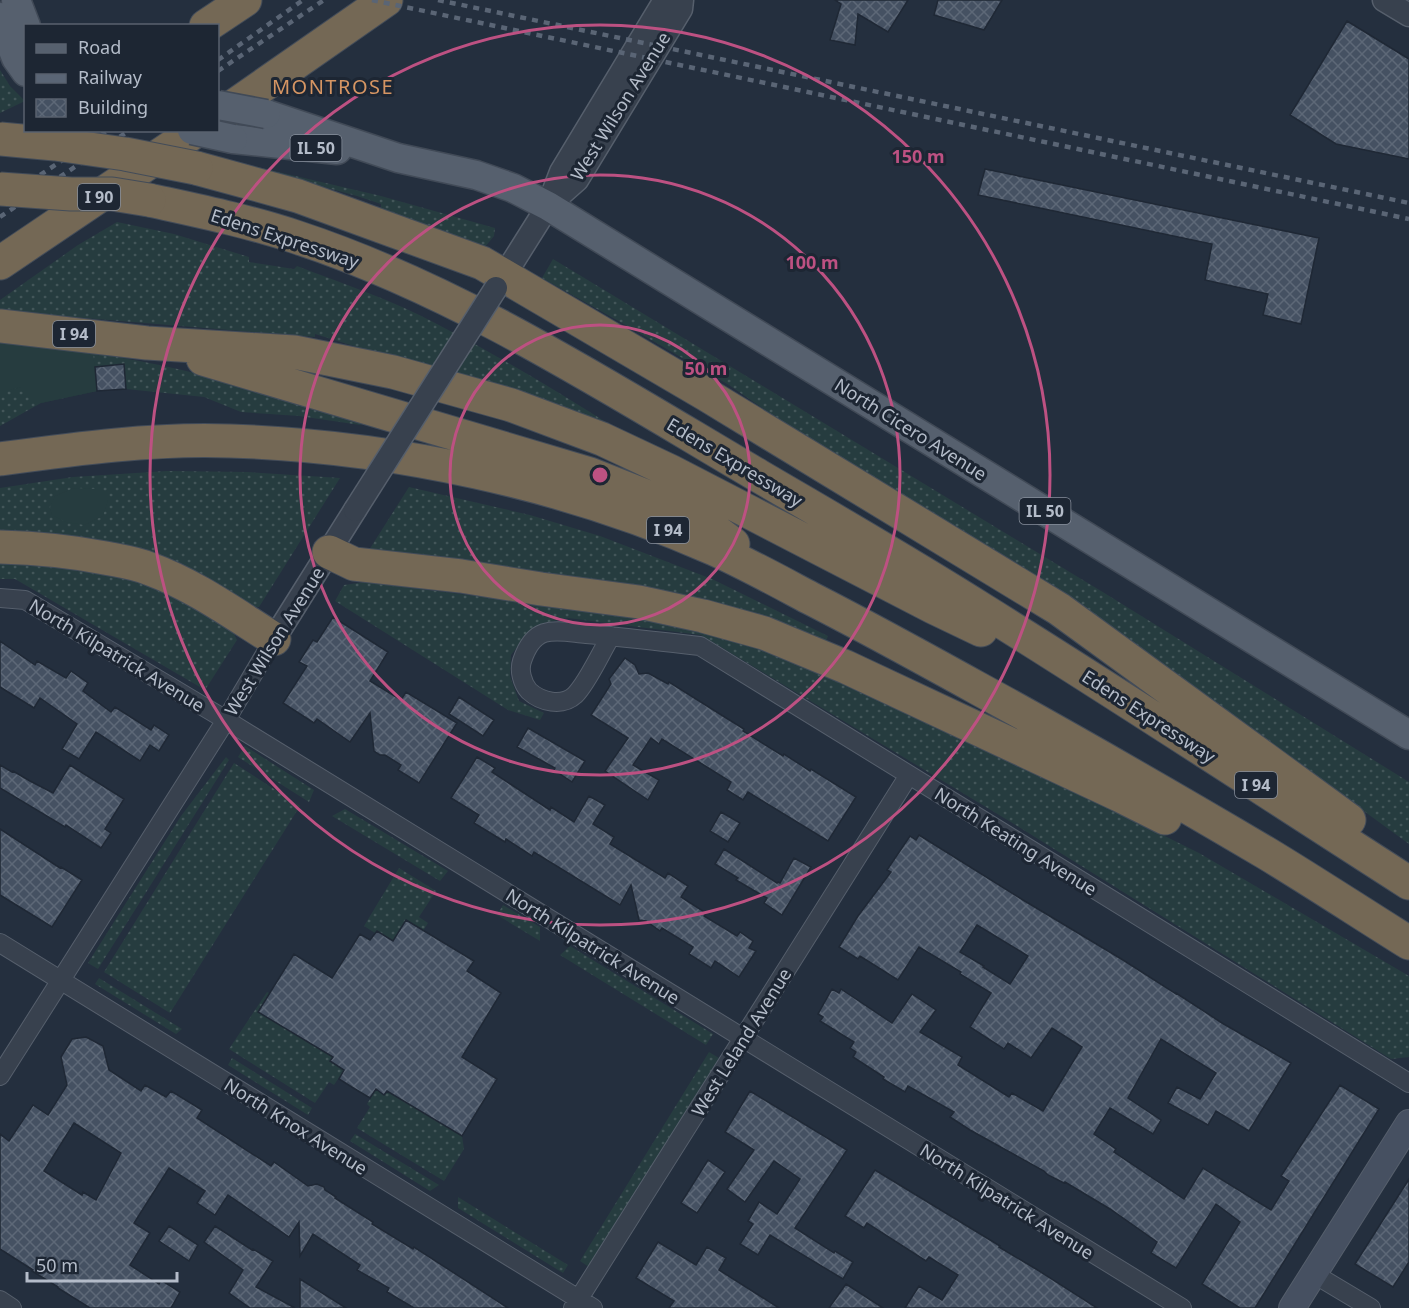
<svg xmlns="http://www.w3.org/2000/svg" width="1409" height="1308" viewBox="0 0 1409 1308" font-family="'Noto Sans',sans-serif">
	<style>
		.grass { fill: url(#grass-dots) }
		.garden { fill: #263c3f }
		.building { fill: url(#building-cross-hatch); stroke: #1f2835; stroke-width: 1.5; fill-rule: evenodd }
		.lines { fill: none; stroke-linecap: round; stroke-linejoin: round }
		.minor-casing { stroke: #565f6c; stroke-width: 20 }
		.tertiary-casing { stroke: #565f6c; stroke-width: 25 }
		.secondary-casing { stroke: #565f6c; stroke-width: 28 }
		.primary-casing { stroke: #414a57; stroke-width: 31 }
		.motorway-casing { stroke: #434c59; stroke-width: 35 }
		.minor { stroke: #38414e; stroke-width: 18 }
		.tertiary { stroke: #38414e; stroke-width: 22 }
		.secondary { stroke: #465061; stroke-width: 26 }
		.primary { stroke: #56606e; stroke-width: 28 }
		.motorway { stroke: #746855; stroke-width: 33 }
		.rail { stroke: #5a6575; stroke-width: 4.5; stroke-dasharray: 6 6; stroke-linecap: butt }
		.tertiary-bridge-casing { stroke: #565f6c; stroke-width: 25; stroke-linecap: butt }
		.primary-bridge-casing { stroke: #414a57; stroke-width: 31; stroke-linecap: butt }
		.motorway-bridge-casing { stroke: #434c59; stroke-width: 35; stroke-linecap: butt }
		.tertiary-bridge { stroke: #38414e; stroke-width: 22 }
		.primary-bridge { stroke: #56606e; stroke-width: 28 }
		.motorway-bridge { stroke: #746855; stroke-width: 33 }
		.ring { fill: none; stroke: #bd5182; stroke-width: 3 }
		.labels { text-anchor: middle; dominant-baseline: central; stroke-width: 6; stroke-linejoin: round; paint-order: stroke }
		.shield { fill: #1d2633; stroke: #878f9c; stroke-width: 1.5 }
		.shield-label { font-size: 16px; font-weight: bold; fill: #b4bcc9 }
		.street-label { font-size: 18px; fill: #b4bcc9; stroke: #1d2633 }
		.neighbourhood-label { font-size: 20px; letter-spacing: 1.5px; fill: #d59563; stroke: #1d2633 }
		.centre { fill: #bd5182; stroke: #1d2633; stroke-width: 3 }
		.ring-label { font-size: 18px; text-anchor: middle; font-weight: bold; fill: #bd5182; stroke: #1d2633; stroke-width: 6; stroke-linejoin: round; paint-order: stroke }
	</style>
	<defs>
		<pattern id="grass-dots" width="8" height="8" patternUnits="userSpaceOnUse" patternTransform="scale(1.5)"><rect width="8" height="8" fill="#263c3f"/><path d="M2 2h.1M6 6h.1" fill="none" stroke="#435659" stroke-width="1.8" stroke-linecap="round"/></pattern>
		<pattern id="building-cross-hatch" width="8" height="8" patternUnits="userSpaceOnUse" patternTransform="scale(1.5)"><rect width="8" height="8" fill="#455162"/><path d="M0 0l8 8M0 8l8-8" fill="none" stroke="#5d6877"/></pattern>
	</defs>
	<rect width="100%" height="100%" fill="#242f3e"/>
	<!-- grass -->
	<path class="grass" d="M0 70 10 86 25 101 0 113Z
		M210 156 381 196 495 228 494 236 485 247 381 208V204L357 196Z
		M117 222 174 234 249 257V262L294 269 297 266C344 284 392 300 437 324 497 355 555 390 612 426L315 334V337L0 311V300L78 245Z
		M553 259 1106 594 1409 782V844L1091 612 1012 560 807 439 729 385 622 323 542 278Z
		M0 340C61 348 122 356 182 370 243 384 303 405 363 423L360 425 299 416 241 412 204 397 126 389 97 391 41 403 0 426Z
		M167 471 247 472 340 478 259 607H249L0 537V488L73 477Z
		M409 487 530 515 600 536 712 579 828 636 824 646 369 550Z
		M0 562H48L132 575 176 597 221 625 234 634 237 640 205 690 15 579H0Z
		M365 582 571 608 670 616 798 658 998 753 1199 853 1409 976V1057L1391 1059 1014 824 701 635 568 618 544 623 527 634 511 655 510 676 519 701 544 713 540 720 508 710 335 601 344 585Z
		M245 746 314 790 309 802 238 757Z
		M226 757 229 760 98 969 88 963 181 816Z
		M234 763 300 806 170 1013 104 972Z
		M345 809 448 871 440 881 332 816Z
		M399 868 436 891 419 917 428 923 423 931 406 920 393 941 377 931 375 933 364 926Z
		M503 905 540 927V941L497 915Z
		M570 946 713 1034 706 1045 560 955Z
		M99 978 182 1029 176 1034 95 984Z
		M267 992 269 993 259 1012 333 1057 330 1061 344 1070 334 1085 329 1082 315 1103 229 1049Z
		M709 1052 719 1058 589 1267 580 1261Z
		M232 1058 312 1108 308 1115 228 1065Z
		M376 1089 384 1095 387 1091 462 1136 464 1149 444 1181 357 1128 370 1107 367 1104Z
		M355 1134 439 1185 430 1191 350 1141Z
		M458 1197 568 1265 563 1273 458 1208Z"/>
	<!-- garden -->
	<path class="garden" d="M0 340 93 352 97 391 41 403 21 387 10 390H0Z
		M74 488 96 489 108 500 103 516 84 525 66 522 52 515 50 507 55 496Z"/>
	<!-- building -->
	<path class="building" d="M835 0H908L888 32 858 14 855 45 830 40 841 4Z
		M938 0H1002L984 30 934 15Z
		M1347 21 1409 59V159L1336 144 1290 115Z
		M985 169 1319 238 1301 324 1263 315 1268 294 1205 280 1212 244 978 195Z
		M124 364 126 389 97 391 95 367Z
		M333 617 388 652 370 681 401 700 406 692 457 723 419 783 398 770 401 765 385 755H380L374 751 370 713 350 742 317 719 314 723 283 703 307 666 299 662 313 640 317 642Z
		M0 641 35 665 37 661 66 678 71 671 88 683 83 691 111 712 115 707 151 730 154 725 169 735 159 751 150 745 140 761 96 732 79 759 62 749 77 724 40 698 34 708 0 687Z
		M625 658 635 665 639 674 648 673 668 684 669 682 723 716 744 729 743 731 783 756 784 754 810 771 811 769 856 797 828 841 748 792 743 800 727 790 731 782 662 739 659 744 651 738 633 765 659 780 648 800 605 771 628 738 591 715 611 684 609 679Z
		M459 697 494 720 483 736 449 714Z
		M528 728 585 761 572 782 554 770 555 768 517 747Z
		M477 757 495 768 492 772 550 810 551 807 574 822 589 796 605 805 593 824 614 837 610 844 665 878 668 873 688 886 681 897 706 913 704 916 737 936 740 932 753 941 749 948 756 951 739 977 715 961 711 968 689 954 693 947 662 928 660 931 646 921 639 920 631 885 620 905 534 852 532 856 506 839 505 842 474 823 479 815 451 798Z
		M0 765 12 772 13 771 30 781 53 793 70 765 124 799 105 829 111 833 101 848 66 825 65 827 0 788Z
		M721 812 740 823 728 842 710 831Z
		M0 829 60 868 61 867 82 880 52 927 0 895Z
		M919 835 1023 900 1123 960 1176 994V993L1222 1023 1291 1063 1249 1131 1216 1111 1208 1125 1168 1103 1177 1087 1200 1099 1216 1073 1161 1039 1128 1098 1161 1120 1153 1134 1110 1108 1094 1134 1116 1149 1114 1152 1184 1199 1203 1168 1271 1210 1289 1181 1281 1176 1340 1085 1379 1109 1255 1308H1240L1202 1284 1240 1222 1216 1204 1176 1268 1151 1253 1157 1242 1110 1209 1065 1182 1064 1183 1048 1175 1044 1171 970 1130 950 1117 954 1112 908 1086 905 1092 883 1079 884 1077 853 1057 856 1052 850 1048 854 1042 820 1021 823 1017 818 1014 832 989 839 993 841 989 892 1023 912 994 936 1010 920 1032 962 1057 958 1065 1009 1097 1012 1093 1043 1111 1082 1047 1052 1028 1031 1058 1008 1043 1004 1049 970 1027 991 993 960 974 961 972 919 947 898 980 860 956 858 959 839 947 858 916 891 872 887 870 910 836 916 840ZM977 925 1028 956 1010 984 983 967 984 966 960 952Z
		M724 849 777 883 778 882 780 883 794 858 811 867 782 915 764 903 767 898 736 880 738 878 715 864Z
		M406 920 474 961 467 971 501 993 462 1057 497 1079 462 1136 387 1091 384 1095 376 1089 370 1098 355 1089 339 1079 344 1070 330 1061 333 1057 258 1012 294 954 332 978 360 934 370 940 377 931 393 941Z
		M86 1037 103 1046 109 1070 141 1091 145 1085 166 1097 171 1091 202 1110 197 1118 271 1166 274 1162 308 1186 317 1184 324 1187 325 1190 336 1197 335 1198 373 1222 372 1224 413 1249 414 1247 508 1308H414L387 1292 389 1288 357 1270 360 1265 313 1234 300 1256 299 1222 289 1237 228 1195 215 1215 197 1203 205 1191 169 1168 134 1223 150 1233 130 1265 159 1284 161 1280 180 1292 171 1308H90L58 1288V1287L32 1271 33 1270 0 1249V1134L9 1141 33 1105 48 1115 67 1085 61 1057 72 1039ZM74 1123 121 1153 96 1200 83 1192 82 1195 44 1171Z
		M750 1091 847 1150 795 1228 834 1253 835 1251 853 1262 843 1279 770 1235 758 1255 740 1244 753 1224 748 1221 759 1202 777 1214 800 1179 774 1161 745 1202 727 1189 754 1150 725 1132Z
		M708 1160 725 1172 697 1213 681 1203Z
		M875 1170 1000 1246 999 1247 1036 1269 1097 1308H905L919 1286 942 1300 958 1275 929 1257 926 1261 867 1223 864 1228 845 1216Z
		M1409 1179V1262L1393 1287 1355 1264Z
		M169 1226 198 1245 189 1261 159 1241Z
		M215 1226 252 1250 253 1249 273 1261 256 1287 295 1308H250L229 1293 243 1270 204 1242Z
		M658 1242 696 1265 707 1247 726 1258 719 1270 779 1308H669L674 1301 636 1278Z
		M300 1279 346 1308H300Z
		M846 1284 883 1308H829Z"/>
	<g class="lines">
		<!-- minor casing -->
		<g class="minor-casing">
			<path id="minor" d="M0 598 25 600 226 720 1182 1308
				M611 636C601 652 588 682 575 695 562 707 541 702 529 691 522 683 519 670 522 661 526 649 532 637 544 633 557 629 573 633 586 634 624 637 662 642 700 646L1409 1083
				M0 943 593 1308
				M0 1076 226 720 274 639
				M1314 1274 1371 1308
				M0 1300 12 1308
				M573 1308 909 775"/>
		</g>
		<!-- tertiary casing -->
		<g class="tertiary-casing">
			<path id="tertiary" d="M1384 0 1409 15
				M551 203 577 180 681 9 682 0
				M497 287 548 206 561 172 665 0
				M274 639 355 510"/>
		</g>
		<!-- secondary casing -->
		<g class="secondary-casing">
			<path id="secondary" d="M1292 1308 1409 1123"/>
		</g>
		<!-- primary casing -->
		<g class="primary-casing">
			<path id="primary" d="M16 0 26 26
				M0 17 16 58 26 72
				M266 114 398 158 476 175 513 188 548 206 1409 735
				M233 139 337 150"/>
		</g>
		<!-- motorway casing -->
		<g class="motorway-casing">
			<path id="motorway" d="M206 26 245 0
				M218 117 386 0
				M196 168 298 196 482 263 707 395 1059 609 1349 820
				M149 200C199 211 248 221 296 237 460 291 611 389 759 476 834 520 909 563 983 610 1126 699 1267 792 1409 883
				M0 263 197 130
				M0 326 147 343 294 352 393 372 511 405 602 439 670 471 933 607 981 630
				M203 359 590 474 694 515 733 544
				M0 459C74 449 155 438 230 441 392 446 565 483 714 549 747 564 778 581 810 598 867 627 923 658 979 689 1076 742 1171 797 1266 853 1314 882 1361 913 1409 943
				M0 547C36 548 70 551 105 558 120 561 136 563 150 569 194 585 234 614 274 639
				M329 552 354 564 461 576 541 589 639 602 703 616 764 633 846 667 1119 795 1165 818"/>
		</g>
		<!-- minor -->
		<use href="#minor" class="minor"/>
		<!-- tertiary -->
		<use href="#tertiary" class="tertiary"/>
		<!-- secondary -->
		<use href="#secondary" class="secondary"/>
		<!-- primary -->
		<use href="#primary" class="primary"/>
		<!-- motorway -->
		<use href="#motorway" class="motorway"/>
		<!-- rail -->
		<path class="rail" d="M372 0 1409 219
			M438 0 1409 203
			M218 60 303 0
			M218 71 324 0
			M0 201 109 130
			M0 217 130 130"/>
		<!-- tertiary-bridge casing -->
		<g class="tertiary-bridge-casing">
			<path id="tertiary-bridge" d="M355 510 496 288"/>
		</g>
		<!-- primary-bridge casing -->
		<g class="primary-bridge-casing">
			<path id="primary-bridge" d="M218 105 266 114
				M192 130 233 139"/>
		</g>
		<!-- motorway-bridge casing -->
		<g class="motorway-bridge-casing">
			<path id="motorway-bridge" d="M0 139 55 144 125 154 196 168
				M0 189 71 194H112L149 200"/>
		</g>
		<!-- tertiary-bridge -->
		<use href="#tertiary-bridge" class="tertiary-bridge"/>
		<!-- primary-bridge -->
		<use href="#primary-bridge" class="primary-bridge"/>
		<!-- motorway-bridge -->
		<use href="#motorway-bridge" class="motorway-bridge"/>
	</g>
	<!-- distance rings -->
	<g class="ring">
		<circle cx="600" cy="475" r="150"/>
		<circle cx="600" cy="475" r="300"/>
		<circle cx="600" cy="475" r="450"/>
	</g>
	<g class="labels">
		<!-- shield labels -->
		<g class="shield">
			<rect x="290.5" y="135" width="51" height="26" rx="4.5"/>
			<rect x="78" y="184" width="42" height="26" rx="4.5"/>
			<rect x="53" y="321" width="42" height="26" rx="4.5"/>
			<rect x="1019.5" y="498" width="51" height="26" rx="4.5"/>
			<rect x="647" y="517" width="42" height="26" rx="4.5"/>
			<rect x="1235" y="772" width="42" height="26" rx="4.5"/>
		</g>
		<g class="shield-label">
			<text x="316" y="148">IL 50</text>
			<text x="99" y="197">I 90</text>
			<text x="74" y="334">I 94</text>
			<text x="1045" y="511">IL 50</text>
			<text x="668" y="530">I 94</text>
			<text x="1256" y="785">I 94</text>
		</g>
		<!-- street labels -->
		<g class="street-label">
			<text transform="translate(620 106) rotate(-58)">West Wilson Avenue</text>
			<text transform="translate(285 238) rotate(18)">Edens Expressway</text>
			<text transform="translate(911 429) rotate(32)">North Cicero Avenue</text>
			<text transform="translate(735 462) rotate(31)">Edens Expressway</text>
			<text transform="translate(274 641) rotate(-58)">West Wilson Avenue</text>
			<text transform="translate(117 655) rotate(31)">North Kilpatrick Avenue</text>
			<text transform="translate(1149 716) rotate(33)">Edens Expressway</text>
			<text transform="translate(1016 841) rotate(32)">North Keating Avenue</text>
			<text transform="translate(593 946) rotate(32)">North Kilpatrick Avenue</text>
			<text transform="translate(741 1042) rotate(-58)">West Leland Avenue</text>
			<text transform="translate(296 1126) rotate(32)">North Knox Avenue</text>
			<text transform="translate(1007 1201) rotate(32)">North Kilpatrick Avenue</text>
		</g>
		<!-- neighbourhood labels -->
		<g class="neighbourhood-label">
			<text x="333" y="86">MONTROSE</text>
		</g>
	</g>
	<circle cx="600" cy="475" r="9" class="centre"/>
	<g class="ring-label">
		<text x="918" y="163">150 m</text>
		<text x="812" y="269">100 m</text>
		<text x="706" y="375">50 m</text>
	</g>
	<!-- legend -->
	<rect x="24" y="24" width="195" height="108" fill="#1d2633" stroke="#59626f" stroke-width="1.5"/>
	<rect x="36" y="44" width="30" height="9" fill="#56606e" stroke="#59626f" stroke-width="1.5"/>
	<text x="78" y="54" font-size="18" fill="#b4bcc9">Road</text>
	<rect x="36" y="74" width="30" height="9" fill="#5a6575" stroke="#59626f" stroke-width="1.5"/>
	<text x="78" y="84" font-size="18" fill="#b4bcc9">Railway</text>
	<rect x="36" y="99" width="30" height="18" fill="url(#building-cross-hatch)" stroke="#59626f" stroke-width="1.5"/>
	<text x="78" y="114" font-size="18" fill="#b4bcc9">Building</text>
	<!-- scale -->
	<path d="M27 1272v9h150v-9" fill="none" stroke="#b4bcc9" stroke-width="3"/>
	<text x="36" y="1272" font-size="18" fill="#b4bcc9" stroke="#1d2633" stroke-width="4.5" paint-order="stroke">50 m</text>
</svg>
